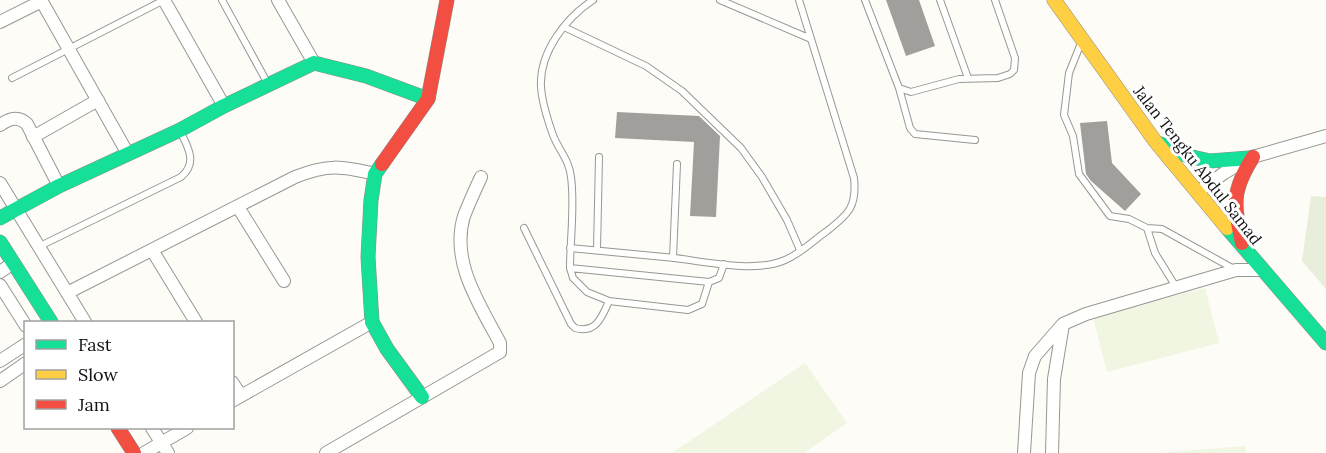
<svg xmlns="http://www.w3.org/2000/svg" width="1326" height="453" viewBox="0 0 1326 453" font-family="Lora,serif">
	<style>
		.cemetery { fill: #e9eedb }
		.pitch { fill: #f0f6e1 }
		.building { fill: #a19f9c }
		.lines { fill: none; stroke-linecap: round; stroke-linejoin: round }
		.lane-casing { stroke: #979795; stroke-width: 8 }
		.street-casing { stroke: #979795; stroke-width: 14 }
		.fast-casing { stroke: #8e8d8b; stroke-width: 15 }
		.slow-casing { stroke: #8e8d8b; stroke-width: 15 }
		.jam-casing { stroke: #8e8d8b; stroke-width: 15 }
		.lane { stroke: #fffffe; stroke-width: 6 }
		.street { stroke: #fffffe; stroke-width: 12 }
		.fast { stroke: #16e098; stroke-width: 14 }
		.slow { stroke: #ffcf43; stroke-width: 14 }
		.jam { stroke: #f24e42; stroke-width: 14 }
		.labels { text-anchor: middle; dominant-baseline: central; stroke-width: 6; stroke-linejoin: round; paint-order: stroke }
		.street-label { font-size: 16px; fill: #111; stroke: #fff }
	</style>
	<rect width="100%" height="100%" fill="#fdfcf7"/>
	<!-- cemetery -->
	<path class="cemetery" d="M1311 196 1326 197V289L1302 261Z"/>
	<!-- pitch -->
	<path class="pitch" d="M1205 288 1219 343 1107 372 1093 317Z
		M805 363 847 423 804 453H672Z
		M1245 446 1246 453H1160Z"/>
	<!-- building -->
	<path class="building" d="M886 0H919L935 46 906 56Z
		M617 112 699 116 720 136 716 217 690 216 694 142 615 138Z
		M1107 121 1112 163 1141 194 1125 211 1091 181 1086 174 1080 123Z"/>
	<g class="lines">
		<!-- lane casing -->
		<g class="lane-casing">
			<path id="lane" d="M222 0 268 84
				M593 0C566 18 539 52 541 87 542 103 548 121 553 135 559 151 569 159 571 177 575 207 570 239 570 268L573 278 587 292 609 301 688 310 702 304 709 282
				M720 0 811 39
				M865 0 899 88 911 92 959 79 998 78 1010 74 1014 70 1015 58 995 0
				M940 0 968 78
				M564 27 646 66 682 91 741 148 762 177 787 220 800 250
				M1081 43 1069 73 1064 115 1073 136 1079 174 1110 216 1129 219 1147 228 1162 229 1234 269
				M12 78 164 0
				M899 88 910 128 915 134 975 140
				M524 228 571 324 575 328C596 334 602 317 609 301
				M1147 228 1155 253 1176 287
				M38 247 181 177C198 163 188 147 180 131
				M570 248C605 251 640 255 675 258 706 262 757 273 785 260 800 254 814 240 827 231 849 214 857 206 854 178L799 0
				M597 250 599 157
				M673 258 677 164
				M570 268 709 282 719 278 724 264"/>
		</g>
		<!-- street casing -->
		<g class="street-casing">
			<path id="street" d="M41 0 128 154
				M164 0 224 106
				M278 0 314 63
				M0 22 42 1
				M0 125C9 119 18 115 27 124L59 186
				M33 137 98 100
				M0 183 85 322
				M1198 192 1224 173 1249 158 1326 136
				M238 207 284 281
				M152 250 196 322
				M0 272 13 263
				M0 285 26 326
				M67 293 295 177C328 164 341 166 375 174
				M0 361 26 344
				M0 381 26 363
				M232 382 241 396
				M232 401 372 322
				M152 428 168 453
				M144 453 187 428
				M326 453 500 352V343C480 305 450 262 464 216 469 203 475 190 481 177
				M1024 453 1029 373 1035 356 1063 324 1086 314 1236 270H1263
				M1052 453 1054 379 1063 324"/>
		</g>
		<!-- fast casing -->
		<g class="fast-casing">
			<path id="fast" d="M1161 144 1188 156 1210 161 1249 158
				M382 164 375 174 371 200 368 257 372 322 387 349 422 397
				M0 218 59 186 180 130 224 106 314 63 366 76 428 99
				M1227 228 1326 343
				M0 242 51 322"/>
		</g>
		<!-- slow casing -->
		<g class="slow-casing">
			<path id="slow" d="M1054 0 1155 141 1227 228"/>
		</g>
		<!-- jam casing -->
		<g class="jam-casing">
			<path id="jam" d="M382 164 428 99 447 0
				M1242 243C1234 204 1231 192 1253 157
				M118 428 134 453"/>
		</g>
		<!-- lane -->
		<use href="#lane" class="lane"/>
		<!-- street -->
		<use href="#street" class="street"/>
		<!-- fast -->
		<use href="#fast" class="fast"/>
		<!-- slow -->
		<use href="#slow" class="slow"/>
		<!-- jam -->
		<use href="#jam" class="jam"/>
	</g>
	<g class="labels">
		<!-- street labels -->
		<g class="street-label">
			<text transform="translate(1198 165) rotate(52)">Jalan Tengku Abdul Samad</text>
		</g>
	</g>
	<!-- legend -->
	<rect x="24" y="321" width="210" height="108" fill="#ffffff" stroke="#a0a0a0" stroke-width="1.5"/>
	<rect x="36" y="340" width="30" height="9" fill="#16e098" stroke="#a0a0a0" stroke-width="1.5"/>
	<text x="78" y="351" font-size="18" fill="#111111">Fast</text>
	<rect x="36" y="370" width="30" height="9" fill="#ffcf43" stroke="#a0a0a0" stroke-width="1.5"/>
	<text x="78" y="381" font-size="18" fill="#111111">Slow</text>
	<rect x="36" y="400" width="30" height="9" fill="#f24e42" stroke="#a0a0a0" stroke-width="1.5"/>
	<text x="78" y="411" font-size="18" fill="#111111">Jam</text>
</svg>
